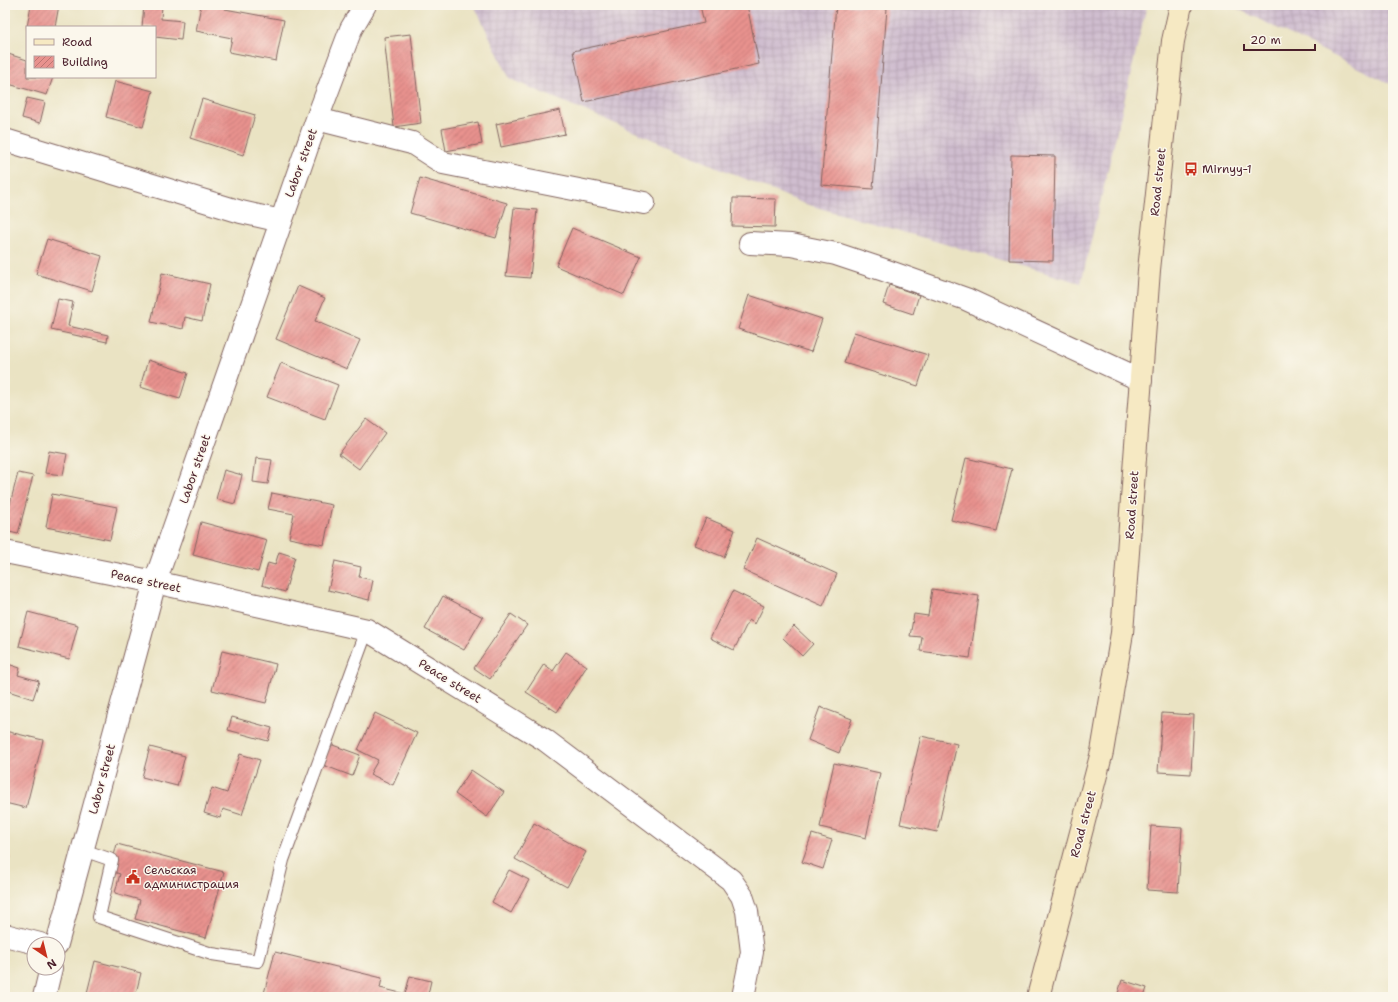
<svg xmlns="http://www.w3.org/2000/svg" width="1398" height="1002" viewBox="0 0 1398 1002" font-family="'Shantell Sans',sans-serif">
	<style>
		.industrial { fill: url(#industrial-grid) }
		.building { fill: url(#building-hatch) }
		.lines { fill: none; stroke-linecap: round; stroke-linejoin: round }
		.lane-casing { stroke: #826460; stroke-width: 14 }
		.street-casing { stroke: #826460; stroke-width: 24 }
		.secondary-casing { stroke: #826460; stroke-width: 24 }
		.lane { stroke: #fff; stroke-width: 12 }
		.street { stroke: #fff; stroke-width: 22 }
		.secondary { stroke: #f6e9c3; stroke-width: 22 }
		.labels { text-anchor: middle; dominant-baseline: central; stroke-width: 3; stroke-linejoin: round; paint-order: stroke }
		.street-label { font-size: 12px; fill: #4a1f2b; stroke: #fbf7ec }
		.poi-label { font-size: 12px; fill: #4a1f2b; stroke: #fbf7ec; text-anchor: start }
	</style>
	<defs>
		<pattern id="industrial-grid" width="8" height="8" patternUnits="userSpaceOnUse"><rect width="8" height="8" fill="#cfbdcf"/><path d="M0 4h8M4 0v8" fill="none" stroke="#b3a2b2"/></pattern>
		<pattern id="building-hatch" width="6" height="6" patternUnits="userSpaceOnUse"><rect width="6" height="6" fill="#e8928e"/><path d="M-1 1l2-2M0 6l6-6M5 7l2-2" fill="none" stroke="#be7774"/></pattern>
	</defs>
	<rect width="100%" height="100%" fill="#fbf7ec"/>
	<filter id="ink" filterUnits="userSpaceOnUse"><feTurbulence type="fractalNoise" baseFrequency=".025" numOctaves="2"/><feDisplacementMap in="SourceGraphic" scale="8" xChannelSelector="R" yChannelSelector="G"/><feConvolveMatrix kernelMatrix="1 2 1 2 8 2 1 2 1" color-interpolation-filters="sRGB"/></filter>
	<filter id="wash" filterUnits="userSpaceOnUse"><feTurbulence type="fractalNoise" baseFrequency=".012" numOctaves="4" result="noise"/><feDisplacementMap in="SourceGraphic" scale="16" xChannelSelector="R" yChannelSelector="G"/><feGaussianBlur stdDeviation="0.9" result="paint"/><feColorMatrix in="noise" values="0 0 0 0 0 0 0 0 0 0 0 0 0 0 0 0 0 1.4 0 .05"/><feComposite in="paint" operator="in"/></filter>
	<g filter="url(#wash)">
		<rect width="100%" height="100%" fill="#eae3c3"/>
		<!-- industrial -->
		<path class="industrial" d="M474 5H1147L1081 283 802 203 510 79Z
			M1236 5H1393V85L1236 8Z"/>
		<g id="blocks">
			<!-- building -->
			<path class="building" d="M31 5H59L55 27H27Z
				M144 5H162L161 19 183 21 181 40 155 37V27H142Z
				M201 5H226L225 9 284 20 276 61 229 52 232 38 196 31Z
				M700 5H747L759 64 584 102 573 51 704 23Z
				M836 5 887 8 873 189 821 185Z
				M411 34 421 123 394 127 384 37Z
				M5 53 27 60V77H53L47 95 5 83Z
				M115 81 153 91 143 127 106 117Z
				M27 98 45 102 40 123 22 118Z
				M202 99 255 115 243 155 190 138Z
				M560 110 565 134 501 147 496 124Z
				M478 122 482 144 446 151 442 129Z
				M1011 155 1055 156 1053 261 1009 260Z
				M420 178 507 203 496 238 410 213Z
				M733 198 776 199 775 227 732 226Z
				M514 208 537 210 530 278 506 276Z
				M572 228 641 257 624 295 556 266Z
				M47 239 102 256 92 291 36 274Z
				M162 273 210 284 202 321 185 317 183 329 151 322Z
				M889 285 919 295 913 314 883 304Z
				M298 286 325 298 315 321 360 340 347 369 276 339Z
				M749 295 822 319 811 352 738 329Z
				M58 299 73 302 68 326 108 335 107 342 51 330Z
				M854 332 928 355 918 386 844 363Z
				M148 360 188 373 180 399 140 387Z
				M281 363 338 385 325 419 267 397Z
				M366 419 385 433 359 469 339 454Z
				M49 451 67 454 63 475 45 473Z
				M256 458 272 460 268 484 253 482Z
				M966 458 1012 469 996 531 951 520Z
				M224 470 242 475 235 504 216 499Z
				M18 473 33 476 18 534 5 531V523Z
				M272 493 332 505 324 545 289 538 294 514 268 509Z
				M52 494 117 507 110 540 46 527Z
				M706 518 735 530 724 557 694 545Z
				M201 522 267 540 258 572 193 555Z
				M757 538 837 574 823 606 743 570Z
				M279 552 295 557 285 592 262 585 268 563 275 565Z
				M335 561 361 567 359 577 373 580 369 600 328 590Z
				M932 589 979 596 970 658 920 651 922 637 910 636 914 614 928 616Z
				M733 591 764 606 755 624 749 620 734 650 710 638Z
				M443 596 483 617 464 650 425 629Z
				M28 612 78 625 69 659 19 646Z
				M511 614 527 625 490 679 474 668Z
				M794 626 813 644 802 656 783 638Z
				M222 651 276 664 266 703 212 690Z
				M566 652 587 666 557 712 526 692 544 664 553 671Z
				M5 663 20 668 18 675 39 681 33 699 5 690Z
				M820 707 852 719 839 753 808 740Z
				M375 713 417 733 393 785 370 774 378 760 358 750Z
				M1162 713 1194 715 1191 774 1158 772Z
				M232 717 272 728 268 741 228 730Z
				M5 731 43 740 26 808 5 803Z
				M921 736 957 744 937 832 900 824Z
				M330 744 360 755 352 776 323 765Z
				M150 747 185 756 177 786 142 777Z
				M240 754 260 760 242 815 223 809 220 818 204 813 212 788 227 793Z
				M834 763 880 773 866 838 820 827Z
				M471 770 504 792 487 817 455 794Z
				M534 823 586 852 567 887 515 859Z
				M1151 826 1182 828 1178 892 1147 890Z
				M812 834 832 840 823 869 802 862Z
				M117 844 224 872 206 938 135 919 140 900 115 893 120 874 110 871Z
				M5 855 10 856 6 874H5Z
				M509 870 529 880 511 913 492 902Z
				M275 952 382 978 380 988 405 994 410 976 431 981 428 994 439 997H263Z
				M95 961 141 973 135 997H86Z
				M1122 980 1147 988 1144 997H1117Z"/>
		</g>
	</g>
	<g filter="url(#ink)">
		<use href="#blocks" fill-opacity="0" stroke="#826460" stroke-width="1"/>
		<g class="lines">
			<!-- lane casing -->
			<g class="lane-casing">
				<path id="lane" d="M83 850 112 860 99 917 212 954 258 961 283 860 367 630"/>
			</g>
			<!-- street casing -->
			<g class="street-casing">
				<path id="street" d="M317 119 412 143 443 163 644 203
					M5 140 241 212 281 221
					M750 243 791 245 836 254 884 270 966 299 1141 380
					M5 552 155 582 367 630 545 740 731 880 742 896 747 911 752 952 743 997
					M5 935 40 944
					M57 944 155 582 317 119 351 29 365 5
					M44 997 51 968"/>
			</g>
			<!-- secondary casing -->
			<g class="secondary-casing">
				<path id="secondary" d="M1038 997 1102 752 1122 633 1149 270 1173 41 1181 5"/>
			</g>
			<!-- lane -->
			<use href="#lane" class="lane"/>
			<!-- street -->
			<use href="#street" class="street"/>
			<!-- secondary -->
			<use href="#secondary" class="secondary"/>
		</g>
	</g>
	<!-- icons -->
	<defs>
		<g id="bus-bare" transform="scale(1.08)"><path d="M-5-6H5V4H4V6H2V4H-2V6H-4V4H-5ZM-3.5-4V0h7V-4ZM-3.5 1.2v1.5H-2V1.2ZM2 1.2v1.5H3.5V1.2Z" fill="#c8321e" stroke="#fbf7ec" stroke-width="2.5" paint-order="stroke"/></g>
		<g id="civic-bare" transform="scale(1.08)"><path d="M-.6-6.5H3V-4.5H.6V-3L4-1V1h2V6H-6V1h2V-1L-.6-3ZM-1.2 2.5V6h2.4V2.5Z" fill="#c8321e" stroke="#fbf7ec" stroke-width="2.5" paint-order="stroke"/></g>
	</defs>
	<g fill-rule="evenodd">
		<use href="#bus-bare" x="1191" y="169"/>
		<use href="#civic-bare" x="133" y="877"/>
	</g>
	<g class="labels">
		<!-- street labels -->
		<g class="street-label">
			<text transform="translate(301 163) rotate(-70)">Labor street</text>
			<text transform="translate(1158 182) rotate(-84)">Road street</text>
			<text transform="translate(195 469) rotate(-71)">Labor street</text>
			<text transform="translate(1132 505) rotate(-86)">Road street</text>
			<text transform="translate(146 581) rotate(12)">Peace street</text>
			<text transform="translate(450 681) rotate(32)">Peace street</text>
			<text transform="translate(102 779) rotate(-75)">Labor street</text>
			<text transform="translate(1083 824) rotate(-75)">Road street</text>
		</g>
		<!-- poi labels -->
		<g class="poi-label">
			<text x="1202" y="169">Mirnyy-1</text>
			<text x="144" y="870">Сельская<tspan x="144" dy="14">администрация</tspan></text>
		</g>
	</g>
	<!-- margin -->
	<rect width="1398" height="1002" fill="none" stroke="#fbf7ec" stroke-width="20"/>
	<!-- legend -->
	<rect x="26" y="26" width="130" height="52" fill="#fbf7ec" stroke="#b4a19f"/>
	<rect x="34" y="39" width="20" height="6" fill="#f6e9c3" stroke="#b4a19f"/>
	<text x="62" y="46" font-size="12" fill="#4a1f2b">Road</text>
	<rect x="34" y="56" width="20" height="12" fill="url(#building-hatch)" stroke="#b4a19f"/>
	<text x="62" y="66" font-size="12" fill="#4a1f2b">Building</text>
	<!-- north arrow -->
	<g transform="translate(46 956) rotate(145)"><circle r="19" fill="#fbf7ec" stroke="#b4a19f"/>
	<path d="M0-3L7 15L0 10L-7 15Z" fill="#c8321e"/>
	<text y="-6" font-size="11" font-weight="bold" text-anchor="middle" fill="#4a1f2b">N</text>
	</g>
	<!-- scale -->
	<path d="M1244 44v6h71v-6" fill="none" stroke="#4a1f2b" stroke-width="2"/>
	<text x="1250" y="44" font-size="12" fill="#4a1f2b" stroke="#fbf7ec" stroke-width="3" paint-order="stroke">20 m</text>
</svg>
